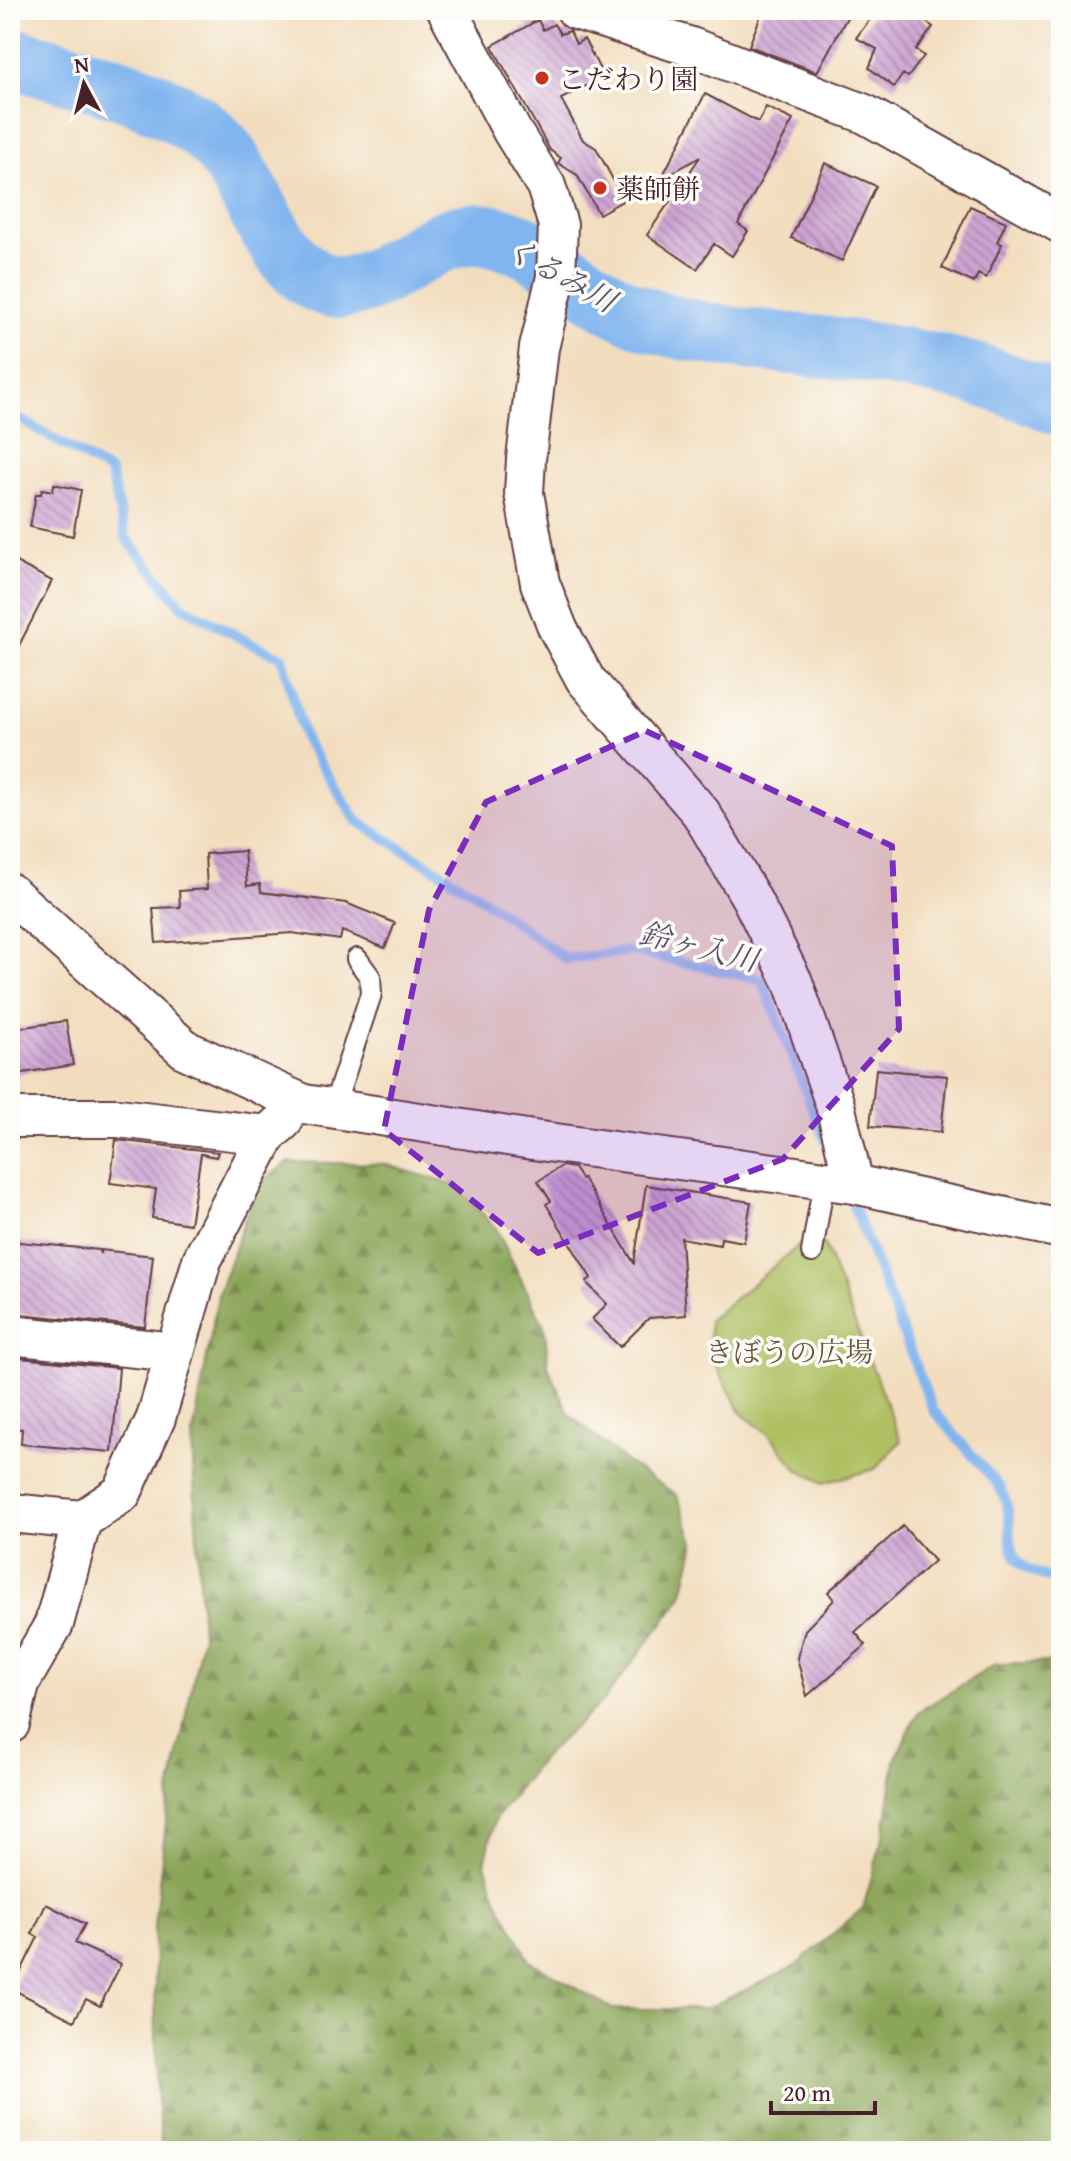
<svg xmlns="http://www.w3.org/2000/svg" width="1071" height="2161" viewBox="0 0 1071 2161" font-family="'Gentium Book Plus','Noto Serif JP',serif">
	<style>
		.forest { fill: url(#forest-firs); stroke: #6a6242; stroke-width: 2 }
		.park { fill: #afbf62; stroke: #7c6f46; stroke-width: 2 }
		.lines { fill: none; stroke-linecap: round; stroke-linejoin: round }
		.stream { stroke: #81b5ef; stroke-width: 10 }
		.river { stroke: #81b5ef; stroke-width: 62 }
		.building { fill: url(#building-back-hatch) }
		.lane-casing { stroke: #633c41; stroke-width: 24 }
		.street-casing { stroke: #633c41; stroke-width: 42 }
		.lane { stroke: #fff; stroke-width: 20 }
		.street { stroke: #fff; stroke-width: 38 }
		.marked { fill: #7b2cbf; fill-opacity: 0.2; stroke: #7b2cbf; stroke-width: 6; stroke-dasharray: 16 10; stroke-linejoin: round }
		.poi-dot { fill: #c8321e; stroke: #fdfcf7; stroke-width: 3 }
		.labels { text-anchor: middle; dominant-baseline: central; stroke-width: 7; stroke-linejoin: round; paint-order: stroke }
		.poi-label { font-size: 28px; fill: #4a1f2b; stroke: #fdfcf7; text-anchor: start }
		.park-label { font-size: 28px; fill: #6d573e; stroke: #fdfcf7 }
		.water-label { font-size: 30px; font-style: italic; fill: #5d5470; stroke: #fdfcf7 }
	</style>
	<defs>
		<pattern id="forest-firs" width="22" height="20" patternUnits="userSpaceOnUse" patternTransform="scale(2)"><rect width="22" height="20" fill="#8ba658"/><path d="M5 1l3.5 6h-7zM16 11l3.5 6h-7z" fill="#748749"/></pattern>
		<pattern id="building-back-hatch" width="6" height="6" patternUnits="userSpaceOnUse" patternTransform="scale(2)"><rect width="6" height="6" fill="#cda5d2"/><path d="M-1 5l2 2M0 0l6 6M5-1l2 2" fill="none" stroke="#a886ab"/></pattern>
	</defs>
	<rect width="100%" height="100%" fill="#fdfcf7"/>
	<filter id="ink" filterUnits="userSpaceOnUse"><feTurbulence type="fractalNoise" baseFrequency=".0125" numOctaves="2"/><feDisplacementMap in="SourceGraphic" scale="16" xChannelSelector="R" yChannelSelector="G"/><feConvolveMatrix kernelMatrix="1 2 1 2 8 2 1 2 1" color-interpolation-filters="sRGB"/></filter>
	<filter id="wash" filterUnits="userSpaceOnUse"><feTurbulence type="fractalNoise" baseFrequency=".006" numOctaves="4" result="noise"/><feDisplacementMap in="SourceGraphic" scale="32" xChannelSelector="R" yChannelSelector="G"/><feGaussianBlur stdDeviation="1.8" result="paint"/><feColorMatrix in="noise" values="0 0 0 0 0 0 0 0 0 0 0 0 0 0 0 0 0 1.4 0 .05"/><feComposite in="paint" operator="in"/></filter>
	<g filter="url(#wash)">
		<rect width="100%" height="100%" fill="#f2debf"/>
		<!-- forest -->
		<path class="forest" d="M289 1162 384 1164 457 1186 496 1228 545 1328 548 1366 569 1414 626 1462 677 1495 695 1544 682 1597 604 1700 544 1756 495 1819 485 1864 500 1905 530 1961 613 2009H705L794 1967 863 1908 884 1833 895 1760 918 1712 996 1664 1051 1662 1061 1666V2151H162L157 2098 154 1926 169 1797 202 1638 192 1440 218 1295 257 1185Z"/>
		<!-- park -->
		<path class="park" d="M803 1242 824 1244 901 1441 875 1469 823 1483 797 1469 769 1434 742 1414 710 1355 709 1320Z"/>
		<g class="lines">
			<!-- stream -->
			<path class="stream" d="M10 413 110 472 126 538 181 605 248 642 282 657 304 738 357 821 476 894 566 959 632 951 762 980 827 1144
				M848 1192 933 1410 999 1486C1025 1533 986 1564 1061 1581"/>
			<!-- river -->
			<path class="river" d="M10 57C74 76 173 94 219 145 253 184 275 271 328 286 374 299 428 231 478 234 540 237 579 291 632 313 697 340 771 340 839 349 881 354 924 361 964 371 997 379 1030 393 1061 405"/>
		</g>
		<g id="blocks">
			<!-- building -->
			<path class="building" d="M763 10H851L817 72 749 46Z
				M877 10H910L933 27 916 50 924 56 908 77 903 74 894 87 869 68 877 49 856 38Z
				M538 20 543 30 554 24 560 34 570 31 576 44 584 39 604 77 561 99 583 140 596 148 624 200 599 214 577 175 558 163 561 158 550 150 492 46Z
				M705 94 758 122 766 107 793 120 738 224 748 231 732 256 714 244 697 269 647 235 700 157 661 179Z
				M825 163 876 186 842 261 791 238Z
				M970 206 1006 222 997 242 1002 244 986 278 978 274 974 283 942 268Z
				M54 484 81 490 73 536 30 527 36 494H41L42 489 53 491Z
				M10 559 52 581 10 663Z
				M244 851 247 886 260 884 261 892 346 903 395 923 385 948 342 931 340 940 292 933 156 943 153 908 180 907 179 891 207 889 205 854Z
				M66 1021 73 1065 10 1075V1029Z
				M876 1069 947 1076 941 1132 870 1126Z
				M116 1140 218 1152 216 1157 201 1154 190 1224 152 1218 156 1189 110 1183Z
				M562 1166 574 1168 581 1179 583 1178 634 1263 646 1185 751 1202 744 1242 721 1238 720 1245 681 1238 686 1315 649 1318 620 1347 592 1319 607 1304 586 1282 591 1278 546 1204 551 1201 538 1181Z
				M10 1241 99 1250 100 1254 101 1250 153 1256 145 1327 10 1313Z
				M10 1357 119 1368 112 1452 21 1444 22 1429 10 1428Z
				M903 1526 934 1561 855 1632 866 1645 807 1696 797 1658 805 1630 834 1600 828 1592Z
				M46 1904 85 1924 75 1943 121 1964 100 2006 86 1999 74 2021 12 1989 38 1937 32 1934Z"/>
		</g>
	</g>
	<g filter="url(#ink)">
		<use href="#blocks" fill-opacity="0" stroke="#633c41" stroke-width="2"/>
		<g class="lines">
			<!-- lane casing -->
			<g class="lane-casing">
				<path id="lane" d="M333 1109 371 994 370 977 357 959
					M812 1252 824 1181"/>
			</g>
			<!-- street casing -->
			<g class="street-casing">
				<path id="street" d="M447 10 512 131 546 186 558 225 556 277 539 348 526 459 524 493 540 583 558 629 585 679 701 813 751 898 793 982 835 1105 854 1184
					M576 10 691 47 865 114 1061 224
					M10 893 186 1050 304 1104 533 1140 854 1184 1061 1229
					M10 1118H118L267 1135 283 1121
					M10 1335 175 1352
					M10 1513 82 1520
					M10 1724 21 1681 54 1624 82 1520 122 1493 156 1418 202 1260 267 1135"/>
			</g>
			<!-- lane -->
			<use href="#lane" class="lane"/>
			<!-- street -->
			<use href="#street" class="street"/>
		</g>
	</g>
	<!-- marked area -->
	<path class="marked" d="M646 731 892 846 899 1029 783 1159 538 1253 384 1130 429 910 486 802Z"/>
	<!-- markers -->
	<g class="poi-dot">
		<circle cx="542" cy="78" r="8"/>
		<circle cx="600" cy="188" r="8"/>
	</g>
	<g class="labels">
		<!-- poi labels -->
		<g class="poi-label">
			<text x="558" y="78">こだわり園</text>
			<text x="616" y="188">薬師餅</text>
		</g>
		<!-- park labels -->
		<g class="park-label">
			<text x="789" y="1351">きぼうの広場</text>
		</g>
		<!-- water labels -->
		<g class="water-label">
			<text transform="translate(561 274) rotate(29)">くるみ川</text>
			<text transform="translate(699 946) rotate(14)">鈴ヶ入川</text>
		</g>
	</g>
	<!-- margin -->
	<rect width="1071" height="2161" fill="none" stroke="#fdfcf7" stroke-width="40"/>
	<!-- north arrow -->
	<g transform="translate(84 84) rotate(353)" stroke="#fdfcf7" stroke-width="6" paint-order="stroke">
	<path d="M0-6L14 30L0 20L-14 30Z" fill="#4a1f2b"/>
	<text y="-12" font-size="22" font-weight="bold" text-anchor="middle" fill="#4a1f2b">N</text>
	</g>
	<!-- scale -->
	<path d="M771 2101v12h104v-12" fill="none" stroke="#4a1f2b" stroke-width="4"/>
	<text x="783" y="2101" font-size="24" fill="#4a1f2b" stroke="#fdfcf7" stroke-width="6" paint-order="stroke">20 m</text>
</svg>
